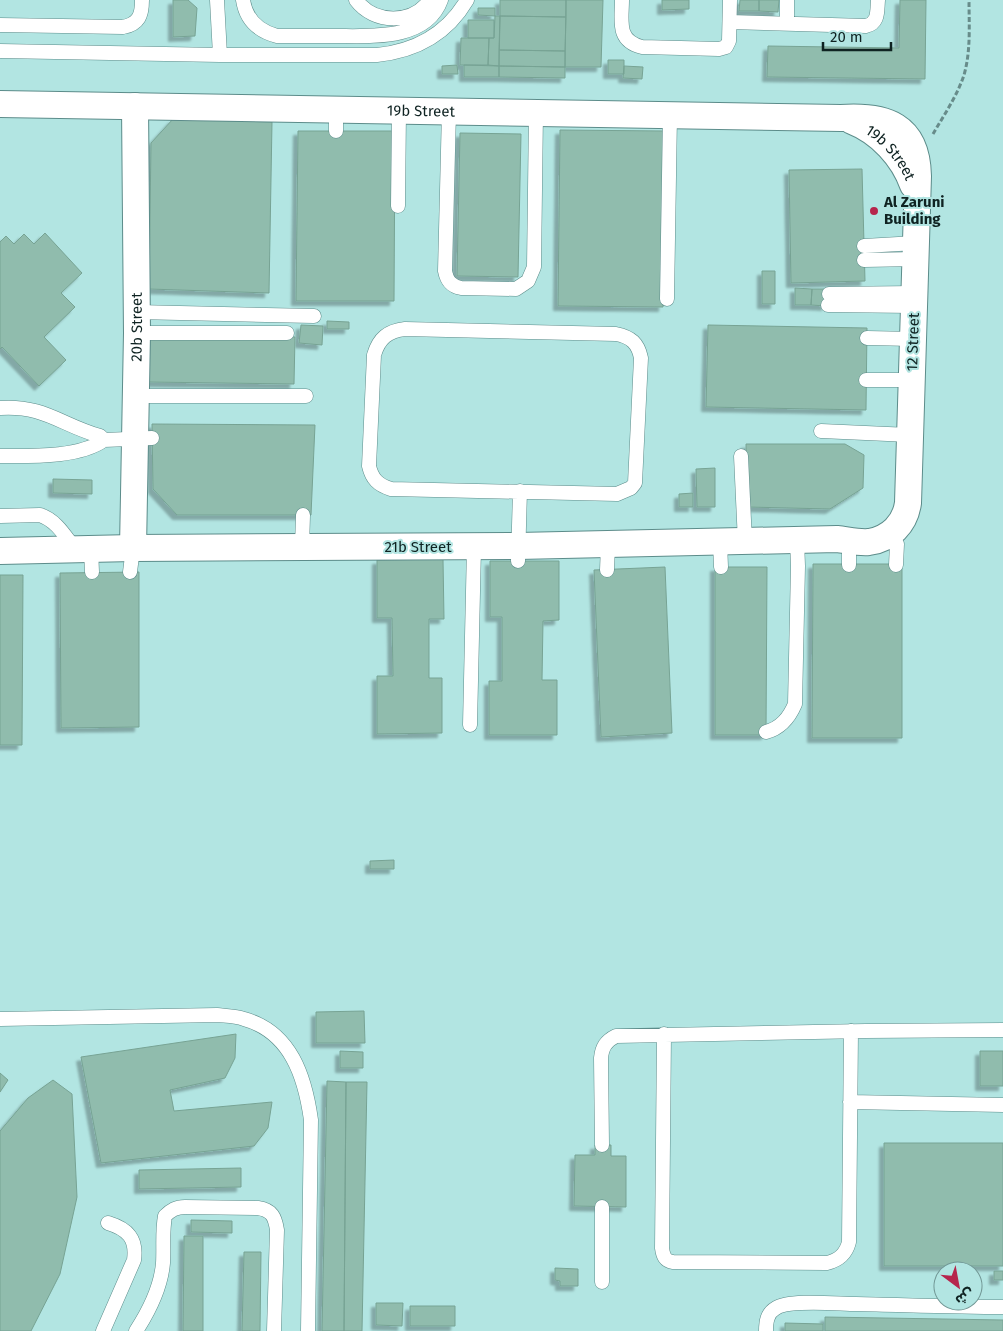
<svg xmlns="http://www.w3.org/2000/svg" width="1003" height="1331" viewBox="0 0 1003 1331" font-family="'Fira Sans','Noto Sans Arabic',sans-serif">
	<style>
		.building { fill: #90bcad; stroke: #77a394; filter: url(#shadow) }
		.lines { fill: none; stroke-linecap: round; stroke-linejoin: round }
		.service-casing { stroke: #5c8c8a; stroke-width: 15 }
		.minor-casing { stroke: #5c8c8a; stroke-width: 28 }
		.path { stroke: #678c8a; stroke-width: 3; stroke-dasharray: 5 2.5; stroke-linecap: butt }
		.service { stroke: #fff; stroke-width: 14 }
		.minor { stroke: #fff; stroke-width: 26 }
		.poi-dot { fill: #b6254c; stroke: #b2e5e2; stroke-width: 2 }
		.labels { text-anchor: middle; dominant-baseline: central; stroke-width: 4; stroke-linejoin: round; paint-order: stroke }
		.street-label { font-size: 15px; fill: #0f2322; stroke: #b2e5e2 }
		.poi-label { font-size: 15px; font-weight: bold; fill: #0f2322; stroke: #b2e5e2; text-anchor: start }
	</style>
	<defs>
		<filter id="shadow"><feDropShadow dx="-4.5" dy="4.5" stdDeviation="1" flood-color="#0004"/></filter>
	</defs>
	<rect width="100%" height="100%" fill="#b2e5e2"/>
	<!-- building -->
	<path class="building" d="M173 0H188L197 8 195 36 173 37Z
		M500 0H566V17L500 16Z
		M566 0H603L601 67H565Z
		M662 0H689V9L662 10Z
		M740 0H759V11H739Z
		M759 0H779L778 12 759 11Z
		M900 0H926L925 79 767 77 768 46 899 48Z
		M478 8H495V16L478 15Z
		M495 16H500L499 66 488 65 489 38H494Z
		M500 16 566 17 565 51 499 50Z
		M468 20H494V38H468Z
		M461 38H489L488 65H460Z
		M499 50 565 51V67L499 66Z
		M608 60H624V74H608Z
		M457 65 458 74H442V66Z
		M464 65 499 66V77H464Z
		M499 66 565 67V78L499 77Z
		M624 66 643 67 642 79 623 78Z
		M173 119 272 122 269 293 149 289 151 143Z
		M560 130 665 131 663 307 558 306Z
		M298 131H395L394 301H296Z
		M460 133 521 134 518 277 457 276Z
		M862 169 865 281 791 283 789 170Z
		M45 233 82 273 61 293 75 307 44 337 66 360 39 386 2 347 0 349V242L6 236 14 244 24 234 34 244Z
		M762 271H775V304H762Z
		M795 288 812 289 811 305H795Z
		M812 289H827L826 306 811 305Z
		M327 321 349 322V329H327Z
		M301 325 323 326 322 345 299 343Z
		M708 325 867 328 866 410 706 407Z
		M149 335 295 337 294 384 148 382Z
		M152 424 315 425 311 515H177L153 489Z
		M746 444H845L864 455 863 488 830 509 747 507Z
		M715 468V507H697L696 469Z
		M53 479 92 480V494L53 493Z
		M693 493V507H679V494Z
		M443 559 444 619H429V678H442V733L377 734V676H393L392 618H377V560Z
		M490 561H559V620L543 621 542 680H557V735H489V681H502V617H490Z
		M813 564H902V738H812Z
		M665 567 672 733 601 737 594 570Z
		M715 567H767L766 735H715Z
		M139 572V727L61 728 60 573Z
		M0 575H23L22 745H0Z
		M394 860V869H370V861Z
		M364 1011 365 1043H316V1012Z
		M236 1034 235 1058 225 1078 170 1090 174 1111 272 1102 268 1128 254 1146 101 1163 81 1057Z
		M340 1051 363 1052V1068H340Z
		M980 1051H1003V1086H980Z
		M0 1073 8 1080 0 1092Z
		M53 1080 72 1094 77 1197 60 1274 31 1331H0V1131L28 1098Z
		M327 1081 346 1082 344 1331H322Z
		M346 1082H367L362 1331H344Z
		M884 1143H1003V1266H884Z
		M595 1145H611V1156H626V1207L574 1206 575 1155H595Z
		M241 1168V1187L139 1189V1170Z
		M191 1220 232 1221V1233L191 1232Z
		M184 1236H203V1331H183Z
		M244 1252H261L260 1331H242Z
		M555 1268 578 1269V1286H560V1281L555 1280Z
		M994 1271H1003V1280H994Z
		M376 1303H403L402 1326 376 1325Z
		M410 1306H455V1326H410Z
		M825 1317 1003 1320V1331H825Z
		M785 1323 823 1324V1331H785Z"/>
	<g class="lines">
		<!-- service casing -->
		<g class="service-casing">
			<path id="service" d="M217 0 220 55
				M243 0C246 20 258 31 277 36 296 36 316 36 335 36 370 36 426 41 441 0
				M356 0C374 24 412 25 430 0
				M622 0C622 20 616 41 642 47L719 49 726 47 729 41 730 0
				M730 22 866 26C879 23 877 11 878 0
				M787 24V0
				M0 25 123 27C139 24 142 15 142 0
				M0 51 220 55H377C416 51 447 34 467 0
				M336 109V131
				M449 111 445 271C447 281 451 286 461 288L516 289 528 281 534 267 536 112
				M398 206 399 110
				M864 246 916 243
				M864 260 916 259
				M829 294 914 293
				M667 299 670 115
				M828 305 914 306
				M136 312 314 316
				M405 329 616 334C631 337 638 343 641 358L635 483 631 488 617 494 391 489C378 485 372 479 369 466L374 355C379 338 388 331 405 329Z
				M137 333H287
				M867 338 913 339
				M866 380H912
				M136 396H306
				M0 408C44 405 61 425 100 436L104 440C79 458 30 456 0 456
				M821 431 910 435
				M104 440 152 438
				M741 456 745 542
				M0 516 40 515C56 520 65 536 75 549
				M890 534 897 544 896 565
				M720 542 721 567
				M302 547 303 515
				M91 549 92 572
				M518 561 520 491
				M849 565V540
				M607 570 608 545
				M130 572 133 548
				M470 725 474 547
				M766 732C781 728 789 718 795 704L798 566 797 540
				M0 1019 217 1015C226 1016 236 1016 244 1019 291 1032 305 1077 311 1120L308 1331
				M664 1034 662 1248C663 1256 665 1261 673 1262L827 1263C839 1260 846 1254 849 1242L851 1031
				M850 1102 1003 1105
				M602 1145 601 1058C602 1047 606 1041 616 1036L866 1031 1003 1030
				M602 1207V1282
				M103 1331 134 1260C137 1239 128 1229 108 1223
				M136 1331C149 1311 161 1287 163 1263 164 1247 162 1232 165 1216 171 1210 176 1207 185 1207L258 1208C272 1210 275 1217 277 1230L274 1331
				M766 1331C766 1322 767 1313 776 1308 789 1299 839 1304 856 1304 905 1305 954 1307 1003 1307"/>
		</g>
		<!-- minor casing -->
		<g class="minor-casing">
			<g id="minor">
				<path id="s1" d="M0 104 841 118C886 115 917 125 918 176L908 503C905 524 890 539 869 542 858 543 847 540 837 539L518 546 133 548 0 551"/>
				<path id="s2" d="M852 121C880 132 903 157 913 185"/>
				<path id="s3" d="M133 548 137 333 135 106"/>
			</g>
		</g>
		<!-- path -->
		<path class="path" d="M933 134C944 115 957 96 964 75 971 51 969 24 969 0"/>
		<!-- service -->
		<use href="#service" class="service"/>
		<!-- minor -->
		<use href="#minor" class="minor"/>
	</g>
	<!-- markers -->
	<circle class="poi-dot" cx="874" cy="211" r="5"/>
	<g class="labels">
		<!-- street labels -->
		<g class="street-label">
			<text stroke="none"><textPath href="#s1" startOffset="421">19b Street</textPath></text>
			<text stroke="none"><textPath href="#s2" startOffset="51">19b Street</textPath></text>
			<text stroke="none"><textPath href="#s3" startOffset="221">20b Street</textPath></text>
			<text transform="translate(913 342) rotate(-88)">12 Street</text>
			<text x="418" y="547">21b Street</text>
		</g>
		<!-- poi labels -->
		<g class="poi-label">
			<text x="884" y="202">Al Zaruni<tspan x="884" dy="17">Building</tspan></text>
		</g>
	</g>
	<!-- north arrow -->
	<g transform="translate(958 1286) rotate(148)"><circle r="24" fill="#b2e5e2" stroke="#719795"/>
	<path d="M0-4L9 19L0 12L-9 19Z" fill="#b6254c"/>
	<text y="-8" font-size="14" font-weight="bold" text-anchor="middle" fill="#0f2322">ش</text>
	</g>
	<!-- scale -->
	<path d="M823 42v8h68v-8" fill="none" stroke="#0f2322" stroke-width="2.5"/>
	<text x="830" y="42" font-size="15" fill="#0f2322" stroke="#b2e5e2" stroke-width="4" paint-order="stroke">20 m</text>
</svg>
